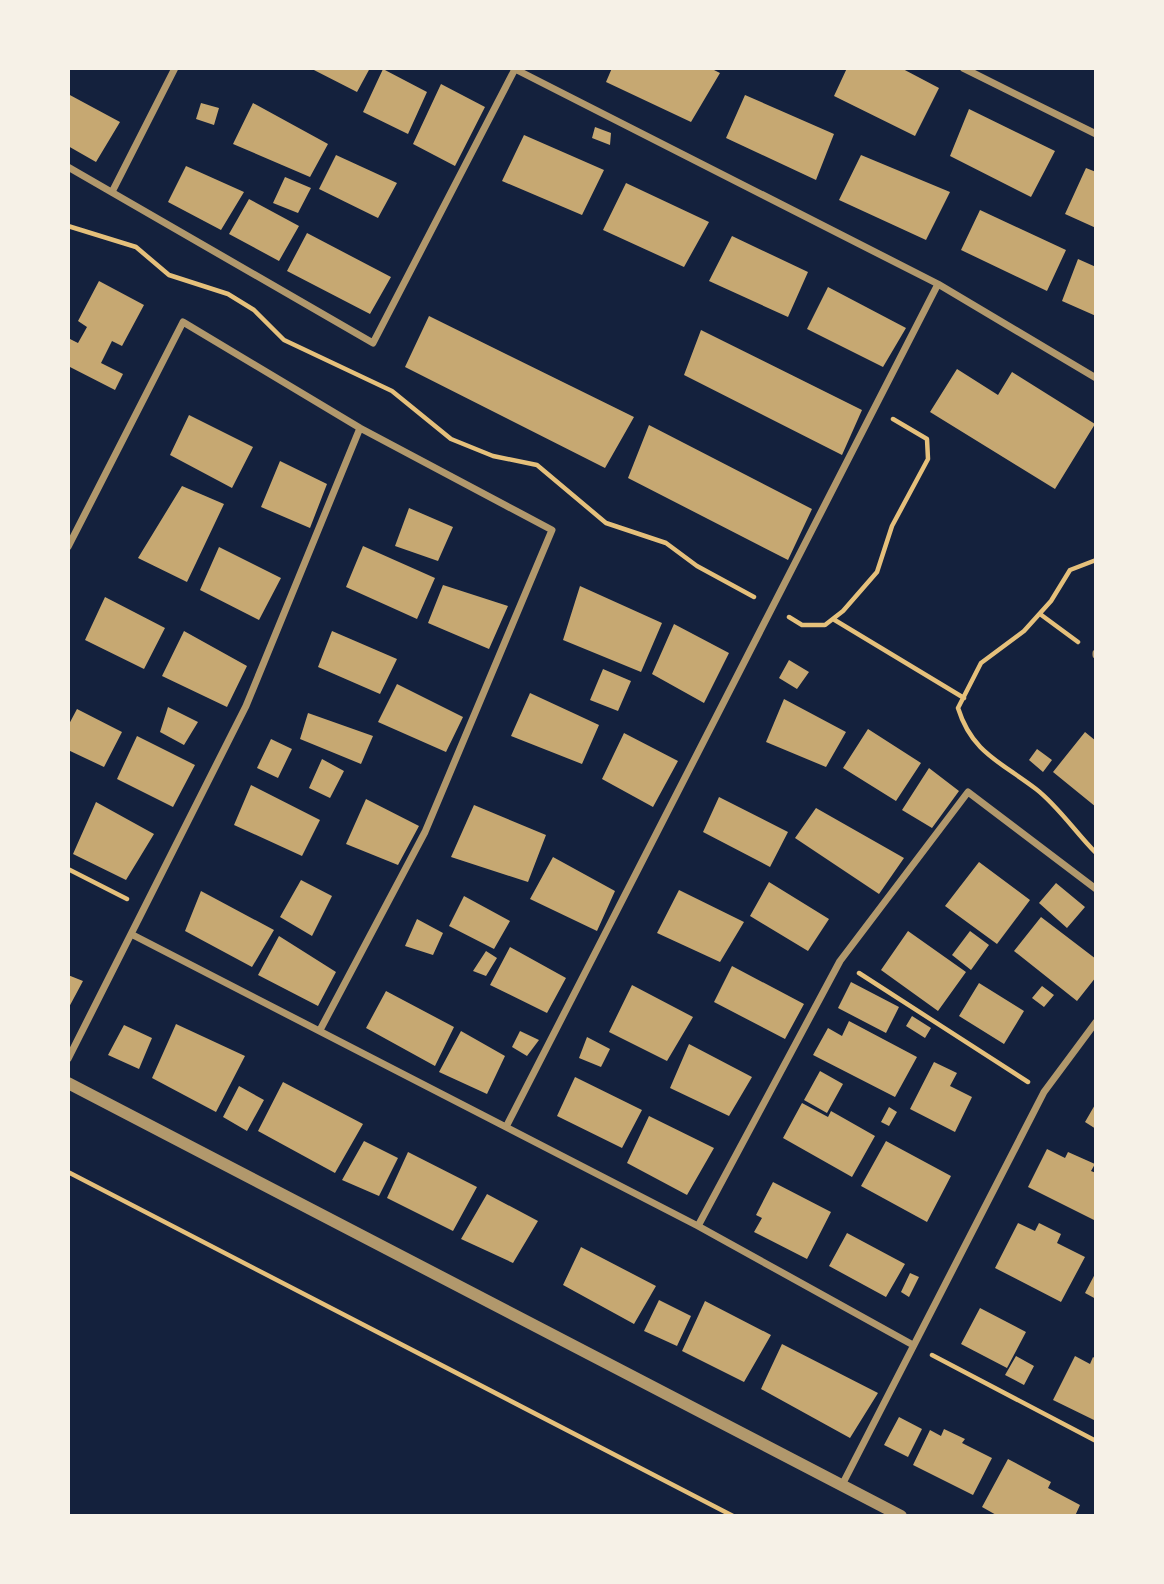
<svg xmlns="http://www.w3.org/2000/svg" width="1164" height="1584" viewBox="0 0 1164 1584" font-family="'Playfair Display',serif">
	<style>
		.building { fill: #c6a872 }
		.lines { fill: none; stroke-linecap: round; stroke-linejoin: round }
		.path { stroke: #e5c07b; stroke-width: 4.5 }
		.minor { stroke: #b1986c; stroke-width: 7 }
		.tertiary { stroke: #b1986c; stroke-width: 12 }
	</style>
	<rect width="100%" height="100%" fill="#14213d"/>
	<!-- building -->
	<path class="building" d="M310 68H370L357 92Z
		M612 68H710L720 73 691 122 606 82Z
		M847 68H901L939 88 915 136 834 96Z
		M383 69 427 92 408 134 363 112Z
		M441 84 485 107 455 166 413 144Z
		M68 94 120 122 96 162 68 146Z
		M745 95 834 134 816 180 726 138Z
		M201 103 219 108 214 125 196 119Z
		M253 103 328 144 310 177 233 144Z
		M969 109 1055 151 1031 197 950 156Z
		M595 127 611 133 610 145 592 138Z
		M524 135 604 170 582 215 502 181Z
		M336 155 397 183 378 218 319 189Z
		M861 155 950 192 926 240 839 200Z
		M186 166 244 192 221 230 168 202Z
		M1086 168 1096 172V228L1065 214Z
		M285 177 311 188 298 213 273 203Z
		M626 183 709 222 684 267 603 230Z
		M249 199 299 226 279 261 229 234Z
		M980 210 1066 250 1047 291 961 250Z
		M307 233 391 277 370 314 287 271Z
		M732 236 808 272 788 317 709 281Z
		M1078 259 1096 267V316L1062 301Z
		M99 281 144 305 122 346 112 341 101 363 123 374 115 390 68 366V338L78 343 87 327 78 321Z
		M828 287 906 328 883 367 807 329Z
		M429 316 634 417 605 468 405 367Z
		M701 330 862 410 842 455 684 375Z
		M957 369 998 395 1012 372 1095 424 1055 489 930 412Z
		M189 415 253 447 232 488 170 455Z
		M649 425 812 509 788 560 628 478Z
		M280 461 327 484 310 528 261 507Z
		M182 486 224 504 187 582 138 558Z
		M409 508 453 527 438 561 395 546Z
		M363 546 435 578 417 619 346 587Z
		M219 547 281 578 259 620 200 590Z
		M443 585 508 606 489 649 428 623Z
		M580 586 662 623 641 672 563 640Z
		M105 597 165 628 144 669 85 640Z
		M674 624 729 653 704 703 652 674Z
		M184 631 247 666 227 707 162 676Z
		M332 631 397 659 380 694 318 667Z
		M789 660 809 672 797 689 779 678Z
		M603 669 631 681 618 711 590 700Z
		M397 684 463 717 446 752 378 722Z
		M530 693 599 725 582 764 511 736Z
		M784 699 846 732 826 767 766 742Z
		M168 707 198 722 184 745 160 732Z
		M77 709 122 732 104 767 68 750V726Z
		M308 713 373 736 361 764 300 739Z
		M868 729 921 763 896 801 843 768Z
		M1085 732 1096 741V807L1053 772Z
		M624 733 678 761 653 807 602 779Z
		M137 736 195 765 173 807 117 779Z
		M271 739 292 749 278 778 257 768Z
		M1037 749 1052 760 1043 772 1029 760Z
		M322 759 344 771 330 798 309 788Z
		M929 768 959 791 932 828 902 810Z
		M251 785 320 820 302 856 234 825Z
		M719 797 788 832 770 867 703 832Z
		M366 799 419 826 398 865 346 844Z
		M96 802 154 834 126 880 73 854Z
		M474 805 546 835 528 882 451 857Z
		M816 808 904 858 879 894 795 838Z
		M553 857 615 891 597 931 530 899Z
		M979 862 1030 900 997 944 945 906Z
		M301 880 332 896 312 936 280 917Z
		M769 882 829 919 808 951 750 916Z
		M1056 883 1085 907 1067 928 1039 903Z
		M679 890 744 922 720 962 657 933Z
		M201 891 274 930 252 967 185 931Z
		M464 896 510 921 494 949 449 926Z
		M1041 917 1096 959V977L1077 1001 1014 951Z
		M417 919 443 933 433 955 405 946Z
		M908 931 966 972 938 1011 881 970Z
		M970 931 989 945 971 970 952 955Z
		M279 936 336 972 318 1006 258 975Z
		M510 947 566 978 547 1013 490 985Z
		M486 951 497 958 486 976 473 971Z
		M732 966 804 1004 785 1039 714 1002Z
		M68 975 83 981 68 1009Z
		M851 982 899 1007 886 1033 838 1008Z
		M979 983 1024 1011 1004 1044 959 1016Z
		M632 985 693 1017 667 1061 609 1032Z
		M1042 986 1054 995 1044 1007 1032 998Z
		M386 991 454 1027 435 1066 366 1028Z
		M912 1016 931 1028 925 1038 906 1026Z
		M849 1021 917 1057 895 1097 813 1055 828 1028 842 1036Z
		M176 1024 245 1056 216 1112 152 1078Z
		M124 1025 152 1038 139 1069 108 1055Z
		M461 1031 505 1056 487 1094 439 1072Z
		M520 1031 539 1040 527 1056 512 1047Z
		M587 1037 610 1049 601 1067 579 1058Z
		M689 1044 752 1077 729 1116 670 1088Z
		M934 1062 957 1073 950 1086 972 1097 955 1132 910 1109Z
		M820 1071 843 1084 827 1113 804 1100Z
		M575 1077 642 1110 622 1148 557 1116Z
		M283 1082 363 1124 335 1173 258 1131Z
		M239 1086 264 1100 247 1131 223 1117Z
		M802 1103 828 1117 831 1111 875 1136 852 1177 783 1138Z
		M1096 1103V1129L1085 1122Z
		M889 1107 897 1112 889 1126 881 1122Z
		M649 1116 714 1148 687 1195 627 1163Z
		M364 1141 398 1158 379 1196 342 1180Z
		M886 1141 951 1176 927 1222 861 1186Z
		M1047 1149 1065 1158 1068 1152 1095 1164 1091 1171 1096 1173V1221L1028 1187Z
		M408 1152 477 1187 453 1231 387 1198Z
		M773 1182 831 1212 807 1259 754 1232 762 1218 756 1215Z
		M487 1194 538 1221 513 1263 461 1239Z
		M1018 1223 1035 1231 1039 1223 1061 1234 1057 1243 1085 1257 1061 1302 995 1268Z
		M847 1233 905 1264 886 1297 829 1266Z
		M581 1247 656 1286 634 1324 563 1285Z
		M1096 1272V1299L1085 1293Z
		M910 1273 919 1277 909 1297 901 1292Z
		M659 1300 691 1316 677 1346 644 1331Z
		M705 1301 771 1335 744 1382 682 1351Z
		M980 1308 1026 1332 1007 1368 961 1344Z
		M782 1344 878 1393 850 1438 761 1389Z
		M1016 1356 1034 1366 1024 1385 1005 1375Z
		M1075 1356 1090 1364 1093 1357 1096 1359V1421L1053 1400Z
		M899 1417 922 1429 908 1457 884 1445Z
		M944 1429 965 1439 962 1443 992 1458 973 1495 913 1465 930 1430 941 1436Z
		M1008 1459 1051 1482 1048 1488 1080 1505 1075 1516H998L982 1507Z"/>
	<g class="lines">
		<!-- path -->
		<path class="path" d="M68 226 136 247 169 275 228 294 254 310 284 340 392 391 451 439 493 456 537 465 606 523 666 543 697 566 754 597
			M1096 560 1070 570 1051 601 1024 631 981 663 958 708C972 753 1001 762 1036 789 1058 806 1076 833 1096 853
			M1040 614 1078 642
			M789 617 802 625H825L843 611 877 572 892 526 928 459 927 439 893 419
			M833 619 964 698
			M68 869 127 899
			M859 973 1028 1082
			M68 1172 733 1516
			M932 1355 1096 1441"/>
		<!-- minor -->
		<path class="minor" d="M513 68 938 284 1096 378
			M963 68 1096 134
			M68 167 373 343 515 69
			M112 192 175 68
			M68 547 183 322 360 428 552 530 425 832 320 1030
			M1096 653V655
			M131 934 698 1226 913 1345
			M68 1059 246 706 360 428
			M506 1127 938 284
			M698 1226 840 961 968 792 1096 889
			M842 1485 1044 1092 1096 1022"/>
		<!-- tertiary -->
		<path class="tertiary" d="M68 1083 901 1516"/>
	</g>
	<!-- border -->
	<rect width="1164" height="1584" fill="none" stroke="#f6f1e7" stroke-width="140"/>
</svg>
